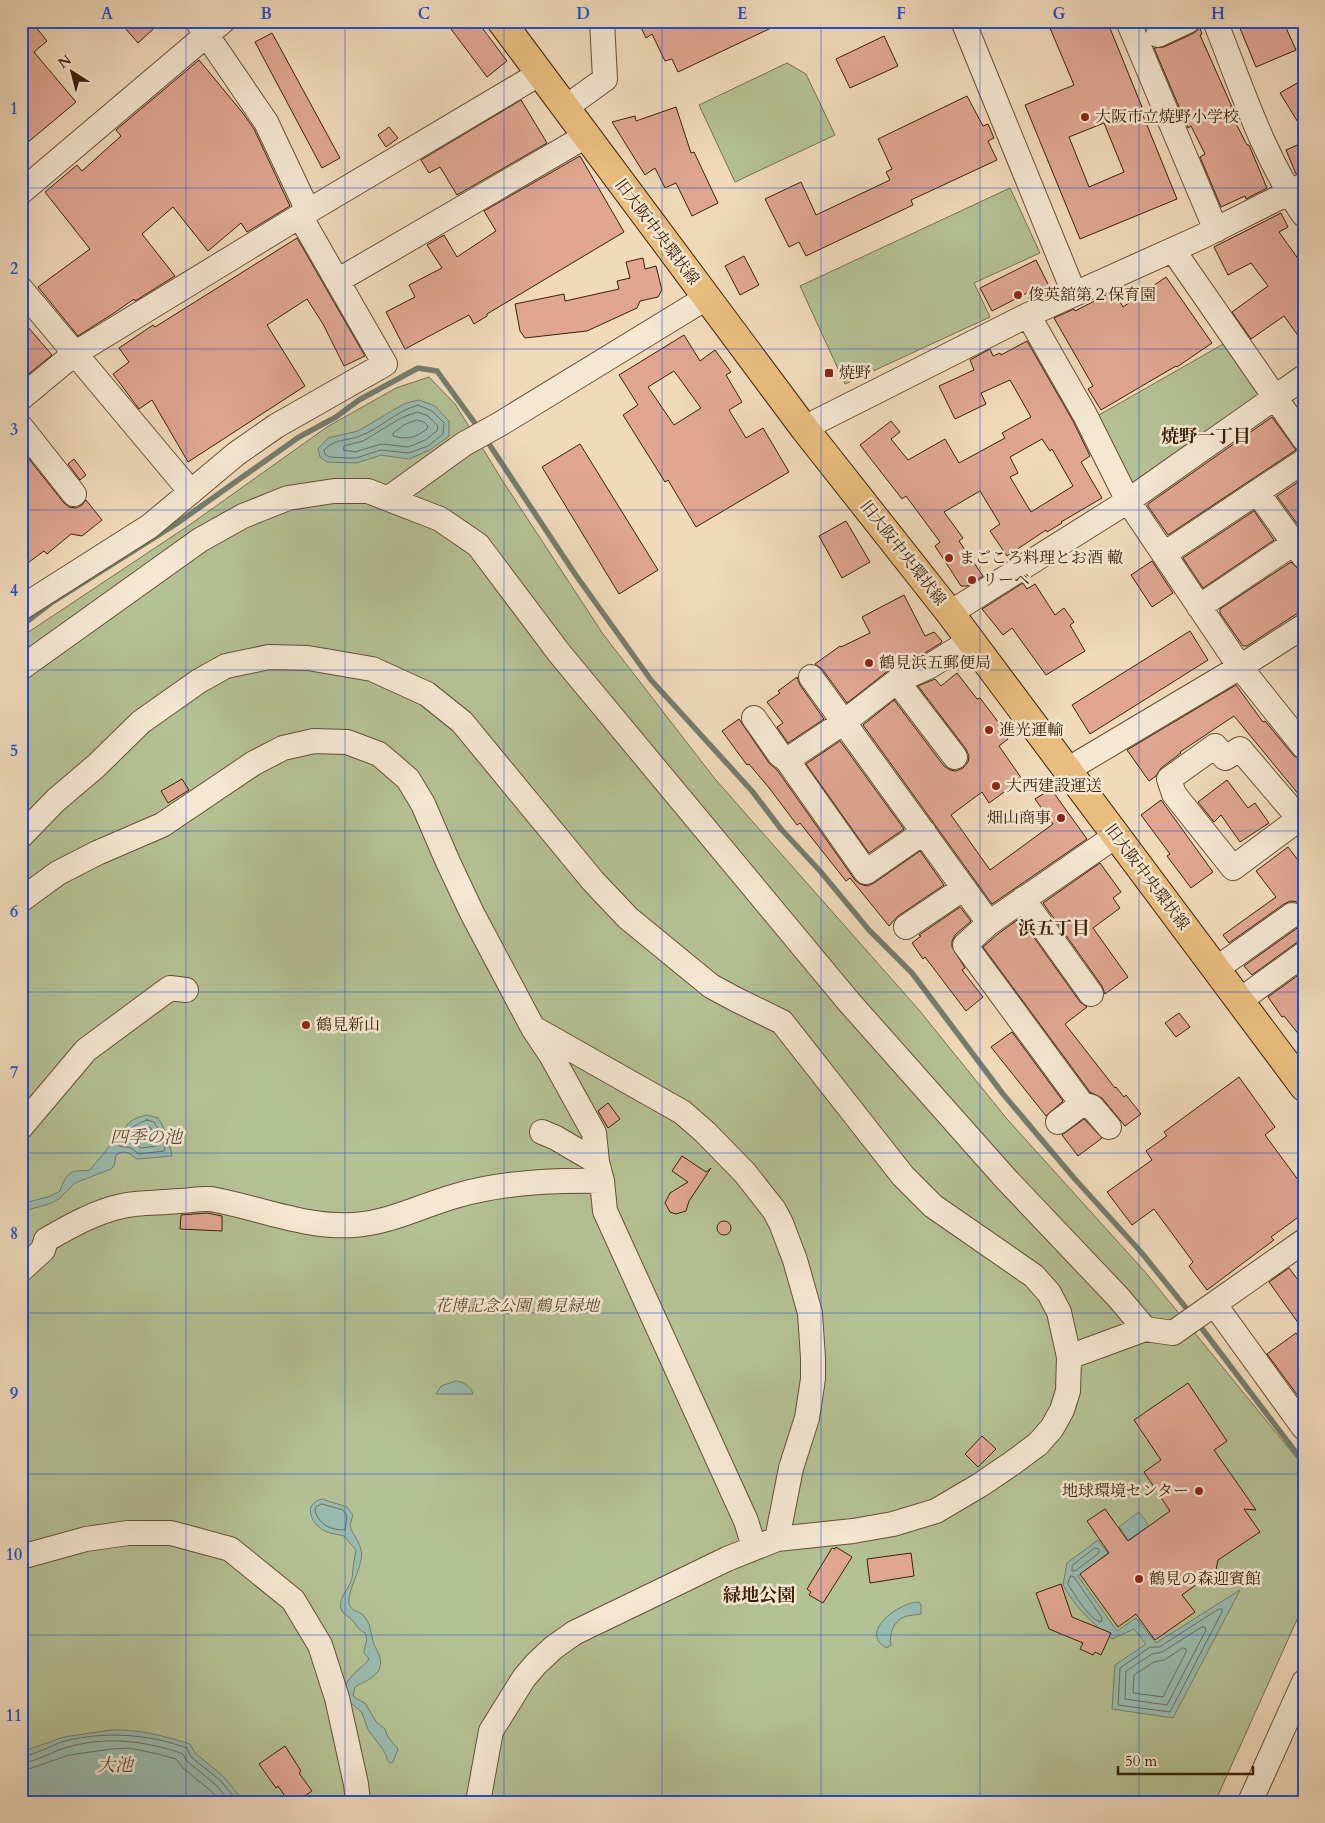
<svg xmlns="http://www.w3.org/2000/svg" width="1325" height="1823" viewBox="0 0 1325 1823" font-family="Cardo,'Noto Serif JP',serif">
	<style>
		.green { fill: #b4c194; stroke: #78704e }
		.water { fill: #9abbaf; stroke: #747d6c }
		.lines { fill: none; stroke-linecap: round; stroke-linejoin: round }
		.shore { stroke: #6a6e5c; stroke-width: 1 }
		.stream { stroke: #747d6c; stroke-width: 5.5 }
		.building { fill: #e0a692; stroke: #3b2008; fill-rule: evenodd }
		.minor-casing { stroke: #684e34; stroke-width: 26 }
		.major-casing { stroke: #3b2008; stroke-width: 30 }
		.minor { stroke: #f5e7d2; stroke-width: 24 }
		.major { stroke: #e8bd7d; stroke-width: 28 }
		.grid { fill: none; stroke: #1d4ed8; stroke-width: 1; stroke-opacity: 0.55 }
		.poi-dot { fill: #8f2418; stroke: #f5e7d2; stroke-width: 2 }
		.labels { text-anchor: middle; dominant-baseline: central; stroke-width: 5; stroke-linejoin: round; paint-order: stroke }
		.poi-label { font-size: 16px; fill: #3b2008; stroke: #f5e7d2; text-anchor: start }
		.street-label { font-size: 16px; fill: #3b2008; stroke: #f5e7d2 }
		.park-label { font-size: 16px; font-style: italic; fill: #59482b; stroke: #f5e7d2 }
		.neighbourhood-label { font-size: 18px; font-weight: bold; fill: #3b2008; stroke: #f5e7d2 }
		.water-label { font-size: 18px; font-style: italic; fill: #584e3a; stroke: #f5e7d2 }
		.neatline { fill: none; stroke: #1d4ed8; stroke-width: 2 }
		.grid-label { font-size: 16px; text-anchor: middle; font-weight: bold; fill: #1d4ed8 }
	</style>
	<rect width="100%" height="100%" fill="#f0daba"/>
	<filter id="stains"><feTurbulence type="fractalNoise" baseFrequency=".004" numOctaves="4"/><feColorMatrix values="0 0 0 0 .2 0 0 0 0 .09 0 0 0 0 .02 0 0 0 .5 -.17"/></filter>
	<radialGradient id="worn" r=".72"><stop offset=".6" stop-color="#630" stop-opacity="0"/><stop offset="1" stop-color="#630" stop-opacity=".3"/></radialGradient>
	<!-- green -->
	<path class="green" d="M787 63 806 74 835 135 735 182 699 105Z
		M1010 188 1040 253 974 283 990 317 845 384 800 286Z
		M1225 343 1260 391 1255 404 1139 484 1127 483 1092 419Z
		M429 377 455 404 504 483 603 634 715 779 919 1010 1007 1119 1146 1273 1304 1467V1604L1215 1802H21V637L188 526 327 427 396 388Z"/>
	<!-- water -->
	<path class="water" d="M419 400 435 406 449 421V436L430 450 409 459 381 455 357 463 327 462 320 457 318 449 328 438 358 431 395 409 406 403Z
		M146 1115 158 1118C166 1130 169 1142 172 1156L137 1159C129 1153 125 1149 116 1155L114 1166 111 1169 75 1183 60 1198 52 1203 21 1212V1204L51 1196 60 1191C63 1182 67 1171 78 1171 83 1170 86 1171 90 1170L127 1125 134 1119Z
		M456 1381C463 1382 471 1386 473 1394H436L441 1386Z
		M322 1499 347 1507 353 1515 350 1525 351 1529C354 1536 360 1543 361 1550 365 1563 348 1588 349 1602 349 1611 359 1610 364 1616 371 1624 370 1631 373 1641 374 1647 379 1652 380 1658 384 1676 366 1680 355 1687L353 1695 355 1698 365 1703 377 1723 385 1729 388 1737 398 1749 393 1762 390 1763C386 1760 387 1757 385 1753 380 1745 374 1738 369 1731 366 1726 365 1719 362 1713 357 1706 345 1702 345 1693 344 1677 361 1670 369 1659L364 1653C364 1645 369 1641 365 1633 358 1630 356 1624 351 1619 348 1616 344 1615 342 1611 336 1600 350 1588 352 1578 353 1568 354 1560 356 1550L344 1536C338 1534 330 1534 325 1531 311 1524 302 1504 322 1499Z
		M1139 1512 1149 1526 1128 1540 1119 1527Z
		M1098 1540 1108 1553 1078 1576 1117 1631 1136 1618 1156 1643 1240 1590 1173 1718 1112 1709 1115 1665 1146 1644 1134 1629 1112 1639C1092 1623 1075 1607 1063 1585L1067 1563Z
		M919 1602 921 1605V1614C916 1615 909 1615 904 1617 893 1622 889 1634 891 1645L887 1648C857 1633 899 1602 919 1602Z
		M111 1730C139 1729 164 1736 190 1744L195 1753 224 1777 244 1802H21V1752L64 1737Z"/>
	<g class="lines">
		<!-- shore -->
		<path class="shore" d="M418 405 432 411 444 423 443 434 428 446 409 453 381 450 356 458H348L329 457 325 454 324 450C334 439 346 441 360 436 381 428 396 411 418 405Z
			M418 412 428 416 438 426 437 431 425 440 408 447 381 444 355 452 343 450 344 446 363 441 401 418Z
			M417 420 424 422 428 426 427 429C415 438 407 440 393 436V433L404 425Z
			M147 1120 154 1122 161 1133 165 1149 164 1151 139 1154 131 1148 119 1146 118 1143C126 1132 134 1124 147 1120Z
			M146 1127 151 1128 155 1135 157 1144 156 1146 141 1148 130 1140 135 1133Z
			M322 1504 343 1510 347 1516 345 1530C331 1530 319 1525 315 1511L316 1507Z
			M1095 1548 1099 1549V1553L1075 1571H1072V1566Z
			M1071 1576 1074 1577 1102 1618 1101 1622C1090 1620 1074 1594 1068 1584Z
			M1219 1609H1222V1612L1170 1712 1118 1705 1120 1668 1150 1647H1159Z
			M1202 1627H1205L1206 1630 1167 1705 1125 1699 1126 1671 1152 1654 1162 1652Z
			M1183 1648 1186 1649V1652L1163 1697 1133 1693 1134 1675 1154 1662 1164 1660Z
			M21 1757C36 1755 51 1745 65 1741 106 1731 148 1734 187 1748L191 1757 221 1781 238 1802
			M21 1763C36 1762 51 1752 65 1748 103 1736 145 1740 183 1754L187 1761 216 1785 230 1802
			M21 1771 29 1769 69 1755 112 1749 129 1748 158 1754 176 1759 183 1768 211 1791 221 1802"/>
		<!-- stream -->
		<path class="stream" d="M485 438 575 574 651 680 752 791 781 829 820 871 869 930 912 973 1003 1094 1074 1178 1141 1252 1191 1314
			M21 626 51 603 176 524 299 437 336 417 359 400 418 368 437 371 480 430
			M1197 1322 1304 1463"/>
	</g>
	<!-- building -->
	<path class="building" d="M21 21H31L47 41 34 52 76 102 21 148Z
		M119 21H162L138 43Z
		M461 21H477L507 61 487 77 451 29Z
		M638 21H786L678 72 672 59 665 61 652 34 646 38Z
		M1047 21H1107L1142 107 1140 108 1177 199 1080 239 1025 105 1074 85ZM1104 123 1124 172 1089 187 1069 137Z
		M1237 21H1283L1296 50 1256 67Z
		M1200 28 1202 34 1200 35 1232 107 1228 108 1247 145H1249L1267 188 1246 199 1245 196 1221 207 1200 157 1205 154 1191 126 1188 128 1154 48 1164 47 1194 33Z
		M272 33 340 158 322 168 255 42Z
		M884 36 898 66 850 88 836 59Z
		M199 60 242 112 254 129 290 206 247 232 241 223 208 251 173 207 142 234 175 276 135 301 134 299 114 313 78 336 38 287 90 249 45 192 77 165 82 171 121 136 116 130Z
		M1304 79V132L1280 93Z
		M967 96 983 126 988 124 994 138 988 141 997 160 911 200 913 205 806 256 799 242 789 247 765 199 801 182 816 215 890 180 886 172 892 169 878 139Z
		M521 100 547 143 457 195 440 167 429 173 421 160Z
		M676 107 691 153 694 152 718 203 692 216 676 183 665 188 655 168 645 175 612 122 635 116 636 121Z
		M389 127 398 138 386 147 378 135Z
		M1304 142V171L1296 174 1286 150Z
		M580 156 624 232 487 314V316L474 324 469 315 405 349 386 312 415 297 409 285 442 268 427 245 444 235 457 257 496 231 484 211Z
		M1281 213 1288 227 1279 232 1304 267V344L1284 316 1251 339 1232 312 1268 286 1251 263 1228 275 1214 247Z
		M297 238 365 356 344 366 323 324 307 299 267 325 305 386 188 462 152 400 139 409 113 374 129 362 119 348 153 325 155 327Z
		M744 256 759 285 740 295 725 266Z
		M643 258 645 269 656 266 662 290 658 297 640 301 637 308 587 331 525 338 520 331 515 304 564 294 565 301 619 289 617 281 630 278 626 262Z
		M1036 260 1050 288 1029 299 1027 293 992 311 980 288Z
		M1166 277 1212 343 1177 367 1176 366 1101 410 1088 389 1093 386 1054 318 1074 309 1075 311 1114 291 1123 307Z
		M21 319 52 355 21 380Z
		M684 335 700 361 715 350 731 372 726 375 742 402 729 410 746 438 763 428 789 472 696 527 668 480 665 482 623 415 638 405 619 375ZM674 371 701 408 674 425 648 387Z
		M1027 341 1073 421 1090 456 1081 462 1102 498 1061 522 1062 523 1047 532 1046 530 1007 556 990 531 1000 524 980 491 944 512 963 538 959 541 983 576 967 586H961L935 546 940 542 906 496 902 499 860 445 891 421 900 432 891 439 908 460 945 439 959 463 1005 438 1002 433 1031 417 1010 380 981 393 986 404 955 419 939 386 974 370 970 360 990 349 993 356 1000 353 1001 355ZM1042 439 1050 451 1052 449 1073 486 1031 512 1010 477 1018 473 1010 457Z
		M1272 417 1296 450 1168 535 1148 506V504Z
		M580 444 658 570 619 594 542 467Z
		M21 449 64 503 69 507 76 508 82 505 86 500 102 520 82 536 71 534 47 554 44 551 21 568Z
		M74 459 86 475 80 480 68 464Z
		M1304 478V533L1277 496Z
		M1254 511 1274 540 1203 588 1183 558Z
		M846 521 870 562 842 578 819 536Z
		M1152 561 1173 593 1152 607 1131 575Z
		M1291 562 1298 569 1304 570V609L1247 646H1243L1220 613V609Z
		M1023 583 1027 589 1035 584 1055 615 1064 608 1074 622 1070 625 1085 651 1046 675 1012 628 1003 635 982 609Z
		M904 595 925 636 934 632 942 641 941 643 923 654 889 670 847 703 822 669 815 664 840 646 841 647 870 633 862 617Z
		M1190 631 1208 660 1090 734 1072 705Z
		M957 673 977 699 980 698 1005 731 1003 732 1008 739 999 746 1022 779 989 803 982 792 951 815 990 870 1053 824 1035 799 1051 789 1087 839 992 904 863 725 894 700 944 766 950 770 956 771 963 768 968 762 969 756 966 749 918 686 935 679 941 686Z
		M797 677 800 685 824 719 788 743 777 727 783 723 767 702 780 693 778 691Z
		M1236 685 1263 722 1265 721 1294 756 1304 761V801L1234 716 1180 752 1181 753 1161 768 1156 776 1149 781 1127 750Z
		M739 719 769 763 777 770 855 880 860 884 867 886 874 883 920 851 944 885 898 916 889 926 850 878 846 881 800 823 797 825 770 789 749 764 747 765 722 731Z
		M840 741 904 829 869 853 806 764Z
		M182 779 189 790 168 803 161 791Z
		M1227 780 1248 808 1255 803 1269 823 1240 842 1221 815 1214 822 1198 802Z
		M1161 800 1213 872 1191 888 1167 856 1170 854 1141 815Z
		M1288 847 1304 868V908L1297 902 1291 901 1284 904 1229 943 1223 935 1276 897 1256 871Z
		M1100 863 1121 892 1113 898 1120 908 1093 928 1128 977 1105 994 1102 986 1043 903Z
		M960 907 971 921 955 935 952 941V947L965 968 962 970 983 997 966 1011 925 957 923 959 912 943 921 936 919 935Z
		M1020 918 1080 1002 1087 1007 1065 1024 1115 1088 1116 1087 1124 1097 1126 1095 1141 1114 1125 1126 1102 1098 1090 1092 983 947 998 934Z
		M1304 922V940L1296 943 1252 975 1244 966 1300 926Z
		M1304 971V1041L1284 1016 1282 1017 1268 997Z
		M1179 1013 1190 1027 1176 1037 1165 1023Z
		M1012 1032 1063 1101 1046 1116 991 1047Z
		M1239 1077 1275 1127 1265 1135 1304 1188V1213L1271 1237 1274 1240 1207 1290 1189 1266 1193 1262 1154 1209 1132 1225 1107 1192 1152 1160 1146 1151 1167 1136 1164 1132Z
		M608 1103 620 1119 608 1128 598 1111Z
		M1084 1119 1102 1138 1078 1156 1062 1135Z
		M682 1156 706 1172 711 1168 689 1201 686 1211 676 1214 670 1212 665 1203 670 1193 688 1182 672 1171Z
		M207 1213 222 1216V1231L180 1229 181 1215Z
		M717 1228a7 7 0 1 1 14 0a7 7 0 1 1-14 0Z
		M1289 1268 1304 1288V1331L1269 1282Z
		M1296 1333 1304 1344V1404L1267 1354Z
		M1188 1383 1227 1441 1214 1450 1256 1510 1244 1509 1260 1532 1218 1560 1216 1570 1182 1595 1195 1612 1155 1640 1136 1614 1118 1627 1080 1574 1109 1553 1087 1521 1105 1509 1128 1541 1170 1511 1144 1472 1161 1460 1134 1420Z
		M982 1436 996 1449 978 1467 965 1454Z
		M836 1547 852 1557 823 1603 809 1595 811 1592 807 1589 832 1548 835 1549Z
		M911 1553 914 1576 870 1583 867 1559Z
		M1061 1584 1072 1617 1111 1633 1101 1655 1095 1652 1093 1655 1080 1649 1083 1643 1049 1629 1036 1593Z
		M285 1746 301 1771 299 1773 312 1791 296 1802H289L278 1786 276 1788 259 1764Z"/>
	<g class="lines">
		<!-- minor casing -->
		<g class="minor-casing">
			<path id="minor" d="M197 21 266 122 308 211
				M963 21 1074 293
				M1128 21 1216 230
				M1215 21C1241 86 1263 157 1304 215
				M1158 35 1188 21
				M565 108 605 79 602 21
				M21 192 223 21
				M1173 250 1304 439
				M337 281 586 136
				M21 289 191 492
				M1028 315 1085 415 1128 501 1240 667 1304 747
				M21 398 74 354 300 216 539 74
				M21 427 74 494
				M804 428 1028 315 1201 237 1304 185
				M1257 492 1304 557
				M389 498 464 444 500 424 706 298
				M1164 554 1304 461
				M1199 607 1294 543
				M21 608 150 526 236 454 276 426 385 364 300 216
				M950 613 1128 501 1304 377
				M21 668 200 540 243 516 288 498 334 491H368L440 519 478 545 560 654 849 1002 1006 1179 1118 1297 1145 1329
				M811 677 989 923
				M897 681 955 757
				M754 718 780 755 787 760
				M1067 770 1240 667 1304 626
				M1299 819 1233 868 1174 794 1169 779 1215 746 1225 758 1240 749 1304 824
				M924 832 866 872 787 760 844 722 897 681 930 666 970 641
				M21 836 56 800 96 766 141 722 199 681 226 666 269 657 308 658 372 669 427 694 462 722 593 881 628 918 711 986 735 999 782 1022 903 1176 933 1206 1034 1276 1049 1293 1059 1312 1069 1357 1068 1391 1062 1410 1052 1428 1038 1444 1011 1464 980 1485 936 1511 893 1524 853 1531 777 1539 727 1559 574 1633 553 1648 536 1664 524 1678 491 1731 478 1802
				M1023 899 1091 994
				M21 900 58 873 97 853 162 825 254 763 283 748 314 741 347 742 379 754 408 779 423 804 448 862 472 913 533 1028 551 1055 594 1133 597 1162 602 1181 605 1211 746 1521 754 1547
				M906 927 964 888
				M1216 969 1292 915
				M1239 1001 1304 954
				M537 1030 682 1112 705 1132 745 1173 774 1210 781 1223 795 1260 810 1313 813 1358V1379L807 1418 791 1468 777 1539
				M1082 1104 1092 1107 1109 1127
				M1058 1122 1082 1104 965 945 989 923 1117 835
				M21 1127 86 1050 170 988 186 990
				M542 1132 556 1138 597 1162
				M21 1270 43 1250 46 1240C70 1226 95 1212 122 1206 139 1202 160 1203 178 1201 190 1201 205 1197 216 1200 262 1209 306 1228 354 1225 393 1222 422 1205 459 1195 504 1182 555 1180 602 1181
				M1215 1305 1304 1428
				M1069 1357 1145 1329 1173 1333 1304 1241
				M21 1557 86 1539 128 1533H171L230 1549 293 1600 320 1645 337 1698 356 1784 358 1802
				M1250 1802 1304 1682"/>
		</g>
		<!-- major casing -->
		<g class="major-casing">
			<path id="major" d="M501 21 804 428 950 613 1304 1087"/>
		</g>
		<!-- minor -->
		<use href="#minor" class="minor"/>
		<!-- major -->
		<use href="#major" class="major"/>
	</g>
	<!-- grid -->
	<path class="grid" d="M186 21V1802M345 21V1802M504 21V1802M662 21V1802M821 21V1802M980 21V1802M1139 21V1802M21 188H1304M21 349H1304M21 510H1304M21 670H1304M21 831H1304M21 992H1304M21 1153H1304M21 1313H1304M21 1474H1304M21 1635H1304"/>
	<!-- markers -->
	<g class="poi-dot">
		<circle cx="1085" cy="117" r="5"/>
		<circle cx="1018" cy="295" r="5"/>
		<rect x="824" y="368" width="10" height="10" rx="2.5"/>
		<circle cx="949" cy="558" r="5"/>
		<circle cx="972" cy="580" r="5"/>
		<circle cx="869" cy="663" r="5"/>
		<circle cx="989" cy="730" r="5"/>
		<circle cx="996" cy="786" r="5"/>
		<circle cx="1061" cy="818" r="5"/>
		<circle cx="306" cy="1025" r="5"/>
		<circle cx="1199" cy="1491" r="5"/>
		<circle cx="1139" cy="1579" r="5"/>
	</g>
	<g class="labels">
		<!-- poi labels -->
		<g class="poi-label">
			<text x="1095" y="117">大阪市立焼野小学校</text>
			<text x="1028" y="295">俊英舘第２保育園</text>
			<text x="839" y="373">焼野</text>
			<text x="959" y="558">まごころ料理とお酒 轍</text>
			<text x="982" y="580">リーベ</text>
			<text x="879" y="663">鶴見浜五郵便局</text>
			<text x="999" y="730">進光運輸</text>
			<text x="1006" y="786">大西建設運送</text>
			<text x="1051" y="818" text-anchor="end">畑山商事</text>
			<text x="316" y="1025">鶴見新山</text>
			<text x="1189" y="1491" text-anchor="end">地球環境センター</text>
			<text x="1149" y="1579">鶴見の森迎賓館</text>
		</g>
		<!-- street labels -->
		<g class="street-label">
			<text transform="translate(657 232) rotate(53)">旧大阪中央環状線</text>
			<text transform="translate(903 553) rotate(52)">旧大阪中央環状線</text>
			<text transform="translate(1147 877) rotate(53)">旧大阪中央環状線</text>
		</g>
		<!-- park labels -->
		<g class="park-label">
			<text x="517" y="1306">花博記念公園 鶴見緑地</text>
		</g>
		<!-- neighbourhood labels -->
		<g class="neighbourhood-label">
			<text x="1206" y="436">焼野一丁目</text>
			<text x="1054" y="928">浜五丁目</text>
			<text x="759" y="1595">緑地公園</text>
		</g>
		<!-- water labels -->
		<g class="water-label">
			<text x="146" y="1137">四季の池</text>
			<text x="115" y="1765">大池</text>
		</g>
	</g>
	<!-- margin -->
	<rect width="1325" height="1823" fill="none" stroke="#f0daba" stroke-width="55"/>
	<!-- north arrow -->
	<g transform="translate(72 72) rotate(324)" stroke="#f5e7d2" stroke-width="4" paint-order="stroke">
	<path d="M0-4L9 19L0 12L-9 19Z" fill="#3b2008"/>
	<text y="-8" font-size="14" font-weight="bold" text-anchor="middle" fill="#3b2008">N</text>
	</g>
	<!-- scale -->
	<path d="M1118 1766v8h135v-8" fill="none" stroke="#3b2008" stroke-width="2.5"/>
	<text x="1125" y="1766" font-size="15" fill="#3b2008" stroke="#f5e7d2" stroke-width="4" paint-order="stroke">50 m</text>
	<rect x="28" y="28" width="1270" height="1768" class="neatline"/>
	<g class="grid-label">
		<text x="107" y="19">A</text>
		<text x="266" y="19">B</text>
		<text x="424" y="19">C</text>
		<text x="583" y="19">D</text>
		<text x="742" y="19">E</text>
		<text x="901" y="19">F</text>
		<text x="1059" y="19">G</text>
		<text x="1218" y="19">H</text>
		<text x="14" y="114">1</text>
		<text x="14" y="274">2</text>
		<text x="14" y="435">3</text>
		<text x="14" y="596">4</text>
		<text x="14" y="756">5</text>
		<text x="14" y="917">6</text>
		<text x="14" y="1078">7</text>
		<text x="14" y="1239">8</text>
		<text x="14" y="1399">9</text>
		<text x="14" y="1560">10</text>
		<text x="14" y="1721">11</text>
	</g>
	<rect width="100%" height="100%" filter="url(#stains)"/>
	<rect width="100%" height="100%" fill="url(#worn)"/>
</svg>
